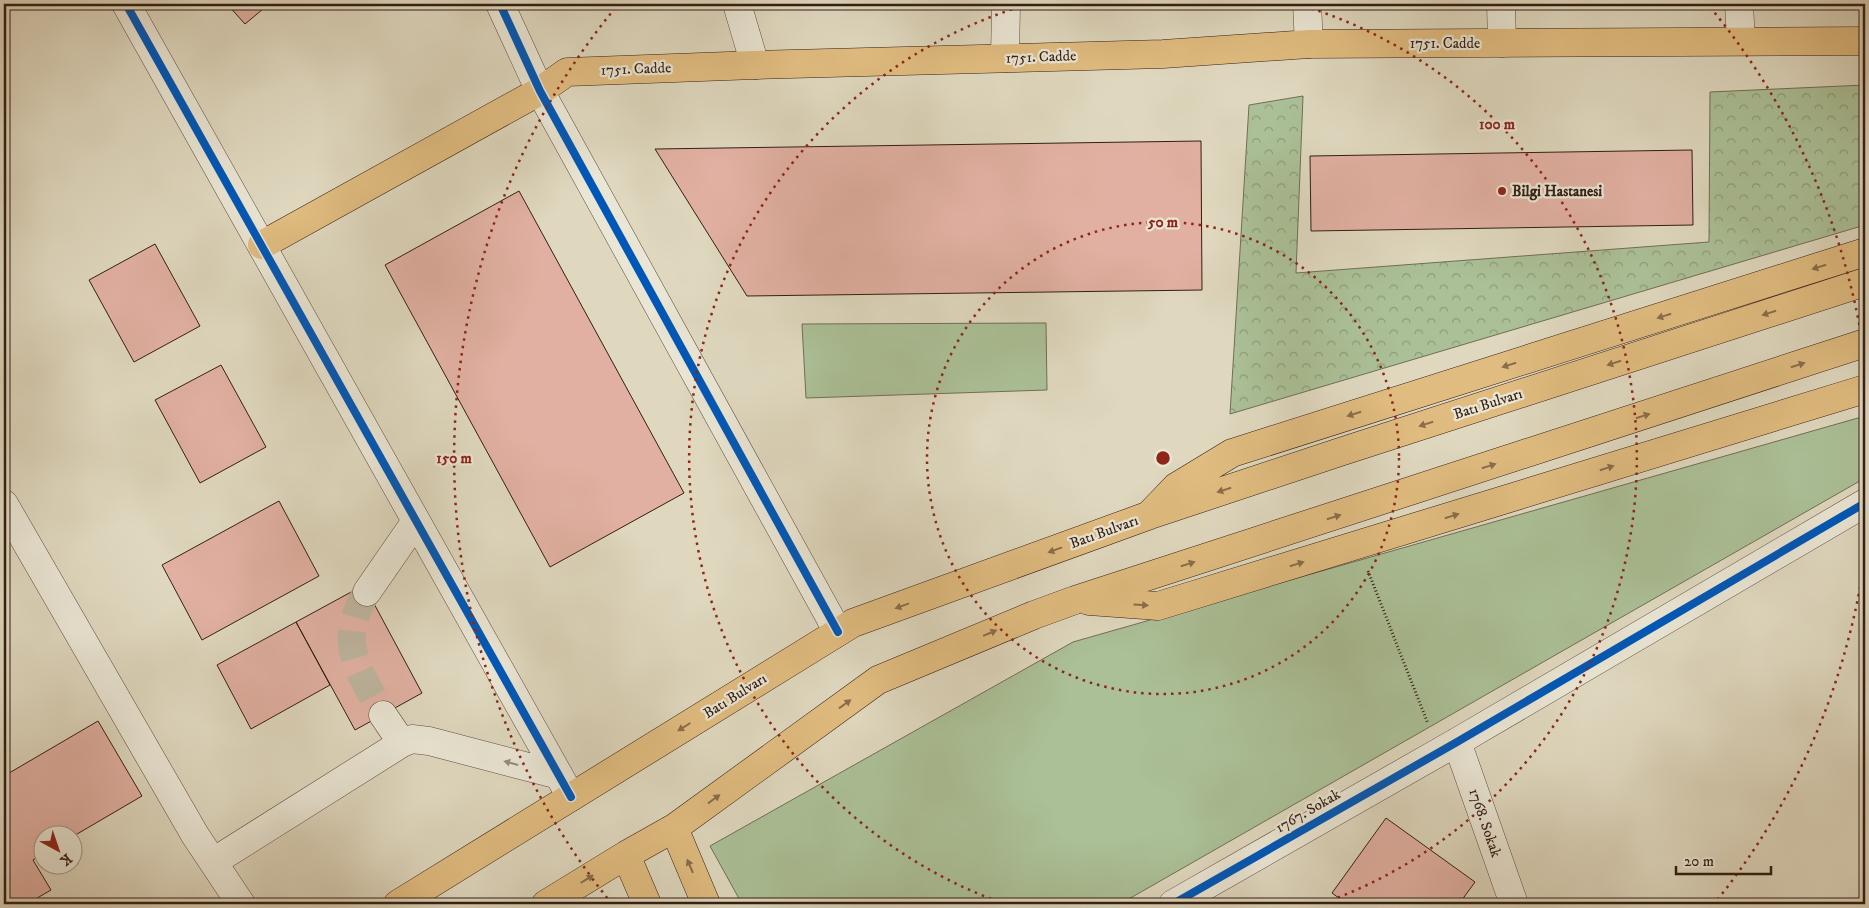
<svg xmlns="http://www.w3.org/2000/svg" width="1869" height="908" viewBox="0 0 1869 908" font-family="'IM FELL DW Pica',serif">
	<style>
		.green { fill: #abc097; stroke: #6f6f56 }
		.park { fill: url(#park-crowns); stroke: #6f6f56 }
		.building { fill: #e1b0a2; stroke: #331e14 }
		.lines { fill: none; stroke-linecap: round; stroke-linejoin: round }
		.minor-tunnel { stroke: #bdb39d; stroke-width: 28; stroke-dasharray: 28 14; stroke-linecap: butt }
		.minor-casing { stroke: #5e4c3f; stroke-width: 29 }
		.major-casing { stroke: #331e14; stroke-width: 29 }
		.path { stroke: #331e14; stroke-width: 3; stroke-dasharray: 1 2.5; stroke-linecap: butt }
		.minor { stroke: #eae6d5; stroke-width: 28 }
		.major { stroke: #e0bc80; stroke-width: 28 }
		.cycleway-casing { stroke: #eae6d5; stroke-width: 11 }
		.cycleway { stroke: #0057b8; stroke-width: 8 }
		.oneway { fill: #8a6d4a }
		.oneway2 { fill: #988c7e }
		.ring { fill: none; stroke: #8f2418; stroke-width: 2.5; stroke-dasharray: 2.5 5 }
		.poi-dot { fill: #8f2418; stroke: #eae6d5; stroke-width: 2 }
		.labels { text-anchor: middle; dominant-baseline: central; stroke-width: 4.5; stroke-linejoin: round; paint-order: stroke }
		.street-label { font-size: 15px; fill: #331e14; stroke: #eae6d5 }
		.poi-label { font-size: 15px; font-weight: bold; fill: #331e14; stroke: #eae6d5; text-anchor: start }
		.centre { fill: #8f2418; stroke: #eae6d5; stroke-width: 2.5 }
		.ring-label { font-size: 15px; text-anchor: middle; font-weight: bold; fill: #8f2418; stroke: #eae6d5; stroke-width: 4.5; stroke-linejoin: round; paint-order: stroke }
	</style>
	<defs>
		<pattern id="park-crowns" width="20" height="18" patternUnits="userSpaceOnUse" patternTransform="scale(1.25)"><rect width="20" height="18" fill="#abc097"/><path d="M2 6a3 3 0 1 1 6 0M12 15a3 3 0 1 1 6 0" fill="none" stroke="#8c9b7a"/></pattern>
	</defs>
	<rect width="100%" height="100%" fill="#dfd8bf"/>
	<filter id="stains"><feTurbulence type="fractalNoise" baseFrequency=".004" numOctaves="4"/><feColorMatrix values="0 0 0 0 .2 0 0 0 0 .09 0 0 0 0 .02 0 0 0 .5 -.17"/></filter>
	<radialGradient id="worn" r=".72"><stop offset=".6" stop-color="#630" stop-opacity="0"/><stop offset="1" stop-color="#630" stop-opacity=".3"/></radialGradient>
	<!-- green -->
	<path class="green" d="M1046 323 1047 390 806 398 802 324Z
		M1865 416V478L1120 904H742L710 846 1073 642Z"/>
	<!-- park -->
	<path class="park" d="M1865 85V225L1230 414 1249 105 1303 96 1296 273 1709 242 1710 92Z"/>
	<!-- building -->
	<path class="building" d="M227 4H269L245 24Z
		M1201 141 1202 290 747 296 655 149Z
		M1692 150 1693 225 1311 231 1310 156Z
		M519 191 684 493 550 567 385 265Z
		M155 244 200 326 134 362 89 280Z
		M221 365 266 447 200 483 155 400Z
		M279 501 319 576 202 640 162 565Z
		M364 585 422 693 355 730 296 622Z
		M296 622 330 685 251 729 217 665Z
		M98 721 142 796 72 837V836H42V854L33 860 51 890 27 904H4V776Z
		M1386 818 1475 882 1459 904H1347L1332 893Z"/>
	<g class="lines">
		<!-- minor-tunnel -->
		<path class="minor-tunnel" d="M367 592C336 643 358 669 383 715"/>
		<!-- minor casing -->
		<g class="minor-casing">
			<path id="minor" d="M126 4 571 797
				M500 4 540 91 838 632
				M737 4 755 65
				M1307 4 1309 44
				M1501 4 1502 43
				M1739 4 1741 41
				M1005 58 1006 4
				M4 504 195 835 241 904
				M367 592 416 521
				M383 715 402 743
				M1457 742 1514 904
				M213 862 402 743 412 739 429 741 559 775
				M1173 904 1457 742 1865 503"/>
		</g>
		<!-- major casing -->
		<g class="major-casing">
			<path id="major" d="M262 245 540 91 567 72 755 65 1163 54 1309 44 1865 41
				M1151 513 1176 487 1232 453 1865 252
				M1089 601 1158 606 1865 389
				M674 828 706 904
				M626 855 647 904
				M398 904 853 623 1150 515 1340 452 1865 282
				M546 904 626 855 674 828 878 680 1034 615 1075 600 1865 343"/>
		</g>
		<!-- path -->
		<path class="path" d="M1368 571 1428 724"/>
		<!-- minor -->
		<use href="#minor" class="minor"/>
		<!-- major -->
		<use href="#major" class="major"/>
		<!-- cycleway casing -->
		<g class="cycleway-casing">
			<path id="cycleway" d="M126 4 571 797
				M500 4 540 91 838 632
				M1173 904 1457 742 1865 503"/>
		</g>
		<!-- cycleway -->
		<use href="#cycleway" class="cycleway"/>
	</g>
	<!-- one-way arrows -->
	<defs><path id="oneway-solid" d="M-6-.8H1V-3.2L6.5 0L1 3.2V.8H-6Z" transform="scale(1.25)"/></defs>
	<g class="oneway">
		<use href="#oneway-solid" transform="translate(1819 267) rotate(163)"/>
		<use href="#oneway-solid" transform="translate(1769 313) rotate(162)"/>
		<use href="#oneway-solid" transform="translate(1664 316) rotate(162)"/>
		<use href="#oneway-solid" transform="translate(1614 363) rotate(162)"/>
		<use href="#oneway-solid" transform="translate(1509 365) rotate(162)"/>
		<use href="#oneway-solid" transform="translate(1798 365) rotate(-18)"/>
		<use href="#oneway-solid" transform="translate(1354 414) rotate(162)"/>
		<use href="#oneway-solid" transform="translate(1643 416) rotate(-18)"/>
		<use href="#oneway-solid" transform="translate(1426 424) rotate(162)"/>
		<use href="#oneway-solid" transform="translate(1489 466) rotate(-18)"/>
		<use href="#oneway-solid" transform="translate(1607 468) rotate(-17)"/>
		<use href="#oneway-solid" transform="translate(1224 490) rotate(162)"/>
		<use href="#oneway-solid" transform="translate(1452 516) rotate(-17)"/>
		<use href="#oneway-solid" transform="translate(1334 517) rotate(-18)"/>
		<use href="#oneway-solid" transform="translate(1055 550) rotate(160)"/>
		<use href="#oneway-solid" transform="translate(1188 564) rotate(-18)"/>
		<use href="#oneway-solid" transform="translate(1297 564) rotate(-17)"/>
		<use href="#oneway-solid" transform="translate(1141 605) rotate(4)"/>
		<use href="#oneway-solid" transform="translate(902 606) rotate(160)"/>
		<use href="#oneway-solid" transform="translate(990 633) rotate(-23)"/>
		<use href="#oneway-solid" transform="translate(845 704) rotate(-36)"/>
		<use href="#oneway-solid" transform="translate(684 727) rotate(148)"/>
		<use href="#oneway-solid" transform="translate(714 799) rotate(-36)"/>
		<use href="#oneway-solid" transform="translate(690 866) rotate(-113)"/>
		<use href="#oneway-solid" transform="translate(587 879) rotate(-32)"/>
	</g>
	<use class="oneway2" href="#oneway-solid" transform="translate(511 763) rotate(-165)"/>
	<!-- distance rings -->
	<g class="ring">
		<circle cx="1163" cy="458" r="236"/>
		<path d="M1005 904A473 473 0 0 1 1029 4M1297 4A473 473 0 0 1 1321 904"/>
		<path d="M1865 557A709 709 0 0 1 1714 904M612 904A709 709 0 0 1 616 7M1710 7A709 709 0 0 1 1865 359"/>
	</g>
	<!-- markers -->
	<circle class="poi-dot" cx="1502" cy="191" r="5"/>
	<g class="labels">
		<!-- street labels -->
		<g class="street-label">
			<text x="1445" y="43">1751. Cadde</text>
			<text transform="translate(1041 57) rotate(-2)">1751. Cadde</text>
			<text transform="translate(636 69) rotate(-2)">1751. Cadde</text>
			<text transform="translate(1488 404) rotate(-18)">Batı Bulvarı</text>
			<text transform="translate(1104 532) rotate(-20)">Batı Bulvarı</text>
			<text transform="translate(735 696) rotate(-32)">Batı Bulvarı</text>
			<text transform="translate(1308 811) rotate(-30)">1767. Sokak</text>
			<text transform="translate(1485 823) rotate(71)">1768. Sokak</text>
		</g>
		<!-- poi labels -->
		<g class="poi-label">
			<text x="1512" y="191">Bilgi Hastanesi</text>
		</g>
	</g>
	<circle cx="1163" cy="458" r="8" class="centre"/>
	<g class="ring-label">
		<text x="1497" y="129">100 m</text>
		<text x="1163" y="227">50 m</text>
		<text x="454" y="463">150 m</text>
	</g>
	<!-- margin -->
	<rect width="1869" height="908" fill="none" stroke="#dfd8bf" stroke-width="20"/>
	<rect x="5" y="5" width="1859" height="898" fill="none" stroke="#331e14" stroke-width="2.5"/>
	<rect x="10" y="10" width="1849" height="888" fill="none" stroke="#331e14"/>
	<!-- north arrow -->
	<g transform="translate(58 850) rotate(140)"><circle r="24" fill="#eae6d5" stroke="#a19688"/>
	<path d="M0-4L9 19L0 12L-9 19Z" fill="#8f2418"/>
	<text y="-8" font-size="14" font-weight="bold" text-anchor="middle" fill="#331e14">K</text>
	</g>
	<!-- scale -->
	<path d="M1676 866v8h95v-8" fill="none" stroke="#331e14" stroke-width="2.5"/>
	<text x="1684" y="866" font-size="15" fill="#331e14" stroke="#eae6d5" stroke-width="4" paint-order="stroke">20 m</text>
	<rect width="100%" height="100%" filter="url(#stains)"/>
	<rect width="100%" height="100%" fill="url(#worn)"/>
</svg>
